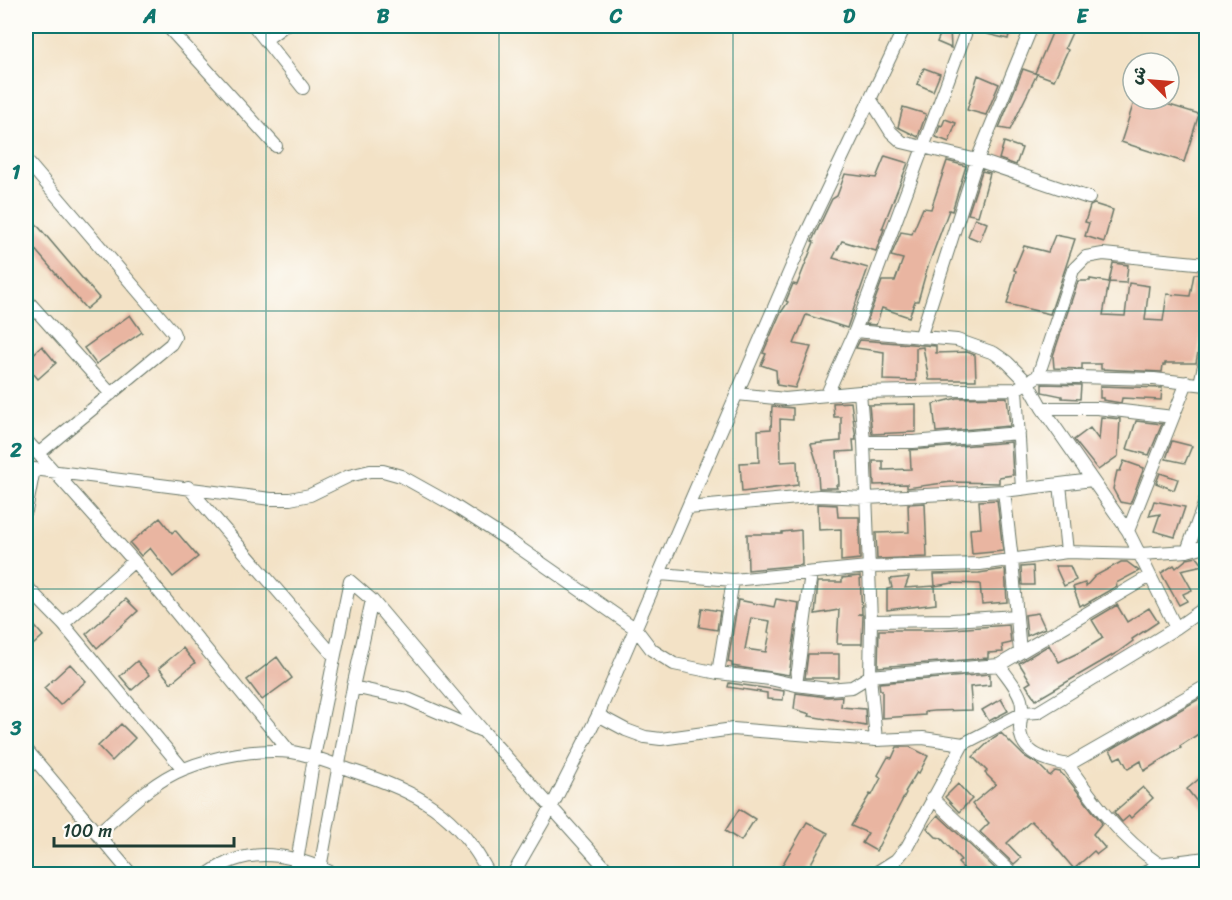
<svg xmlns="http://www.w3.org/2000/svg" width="1232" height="900" viewBox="0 0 1232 900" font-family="Sriracha,'Playpen Sans Arabic',sans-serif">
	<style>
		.building { fill: #e9b5a1; fill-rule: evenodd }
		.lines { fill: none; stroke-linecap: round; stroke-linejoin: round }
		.minor-casing { stroke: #697767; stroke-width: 14 }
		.minor { stroke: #fff; stroke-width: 12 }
		.grid { fill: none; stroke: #0f766e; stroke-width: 1.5; stroke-opacity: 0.55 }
		.neatline { fill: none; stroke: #0f766e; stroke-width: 2 }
		.grid-label { font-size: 20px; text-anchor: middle; font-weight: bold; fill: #0f766e }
	</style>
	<rect width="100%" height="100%" fill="#fdfcf7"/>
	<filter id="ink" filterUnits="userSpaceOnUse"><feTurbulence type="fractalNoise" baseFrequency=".0167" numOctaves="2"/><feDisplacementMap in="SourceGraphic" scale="12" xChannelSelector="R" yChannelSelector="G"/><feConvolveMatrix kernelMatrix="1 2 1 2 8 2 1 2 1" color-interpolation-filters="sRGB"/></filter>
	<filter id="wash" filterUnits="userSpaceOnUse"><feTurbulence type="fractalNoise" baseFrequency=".008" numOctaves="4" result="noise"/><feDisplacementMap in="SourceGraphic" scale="24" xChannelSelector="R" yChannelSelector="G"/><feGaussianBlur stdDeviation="1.35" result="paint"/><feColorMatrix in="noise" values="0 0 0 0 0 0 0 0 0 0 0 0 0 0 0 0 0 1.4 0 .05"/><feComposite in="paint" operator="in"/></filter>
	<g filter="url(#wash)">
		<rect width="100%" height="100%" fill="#f3e2c6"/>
		<g id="blocks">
			<!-- building -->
			<path class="building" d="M989 26H1011L1008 39 987 34Z
				M1055 26H1075L1065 48 1068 50 1054 80 1035 73Z
				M943 27 950 29 951 48 937 42Z
				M924 68 940 74 933 91 917 84Z
				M1023 69 1037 74 1010 130 999 128Z
				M978 75 999 84 986 115 967 110Z
				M1135 99H1150L1199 114 1184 162 1121 142Z
				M903 107 926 114 918 137 898 127Z
				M945 119 956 123 949 142 936 137 940 125 942 126Z
				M1004 142 1022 148 1016 165 999 159Z
				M885 156 908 163 882 229H884L876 251 842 241 833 258 868 268 847 328 806 315 794 344 811 347 795 388 777 385 776 370 761 365 766 354 763 353 780 314 788 302 786 301 793 284 797 285 814 242 812 241 832 199 837 196 845 174 876 178Z
				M947 161 966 166 952 211 949 210 927 269 918 301H915L909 317 882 308 876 325 866 324 882 281H895L903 259 891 256 901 232 912 234 923 208 931 209Z
				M982 171 990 173 978 216 968 214Z
				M1094 204 1113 210 1104 242 1085 236 1089 223 1085 222 1090 206Z
				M26 212 99 298 86 309 26 239Z
				M975 218 987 223 980 241 968 236Z
				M1055 235 1075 239 1050 314 1007 304 1016 271 1014 270 1024 246 1048 252Z
				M1113 263 1128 265 1126 283 1109 282Z
				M1194 274H1206V311L1196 363H1165V365H1163L1162 372 1101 369V364H1082V369L1054 368 1053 356 1078 281H1090V279L1109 282 1103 315 1125 316 1129 283 1149 286 1145 320 1163 321 1167 294 1190 296Z
				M130 315 142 332 96 364 84 348Z
				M860 340 936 346V353L967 352 975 355 976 380H929L923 347 916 348V381L883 380 884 352 856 348Z
				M42 346 56 363 38 379 26 365V361Z
				M1042 384 1081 385 1080 399 1062 398V396L1042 392Z
				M1100 386 1162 388 1161 400 1122 398 1121 403 1103 400V398H1100Z
				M1007 397 1010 426 936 432 933 404 957 398Z
				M851 402 856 440H853L854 451 837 452 839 485H836L837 488H819L817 463 811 444 841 441V417H834L833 403Z
				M916 404V432L872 434 869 405Z
				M772 406 793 408V420L780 419 781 462 797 461 798 485 742 492 740 463 759 462 758 430 771 429Z
				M1101 417 1120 419 1118 456 1098 470 1074 440 1090 428 1099 440Z
				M1136 421 1162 424 1149 455 1127 449Z
				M1172 441 1192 446 1185 463 1166 459Z
				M1011 442 1013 475 999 477V483L951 482 907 488V484L874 485 873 461H883V470L911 469 910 450Z
				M1124 461 1144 468 1130 504 1120 502 1113 489 1117 471H1120Z
				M1160 473 1178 479 1174 490 1156 483Z
				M997 500 1003 551 972 554 970 529 981 528 979 501Z
				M1154 501 1185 507 1175 537 1154 531 1160 514 1149 516Z
				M925 503 927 557 877 559 876 533 909 532 908 504Z
				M818 504 837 505 838 517H859L860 559 841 561V529L819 530Z
				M160 518 172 533 175 530 198 557 173 577 150 548 141 556 130 543Z
				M801 530 802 565 748 570 747 534H782V532Z
				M1197 557 1203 565 1181 570 1192 590 1183 594 1187 601 1179 605 1161 573 1174 565 1176 568 1187 559Z
				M1121 562H1127L1139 571 1116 583 1117 586 1084 605 1083 604 1080 606 1073 587 1085 583 1086 586 1095 576Z
				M1033 566 1034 585H1022L1021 567Z
				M1055 566H1070L1076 580 1064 586Z
				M1005 569 1007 602 982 604 980 584 953 583 935 586 934 574 979 573Z
				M860 576 862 614H858L863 615 862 644H837L839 610 815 614 818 582H842V578Z
				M909 577 905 588 935 586 936 604 887 610V589L892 588 890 579Z
				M126 599 138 611 97 648 86 634Z
				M776 599 799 603 789 675 732 666V663L728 662 738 600 774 607ZM751 618 770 621 768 632 770 633 766 652 745 649Z
				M1117 605 1127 622 1149 608 1158 622 1132 639 1133 641 1118 652 1036 700 1026 685 1031 682 1019 663 1049 645 1059 662 1082 651 1103 638 1092 620Z
				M702 608 720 611 717 630 699 627Z
				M1038 613 1045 628 1027 636 1025 615Z
				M26 616 43 636 26 651Z
				M1009 625 1011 643 1002 645 1003 652 988 653V658L878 667 879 630H938Z
				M183 648 195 663 171 683 159 668Z
				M808 654H839V678H805Z
				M277 657 292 678 262 700 247 680Z
				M137 661 149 675 132 690 120 676Z
				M70 664 86 681 60 705 44 688Z
				M990 674V685L970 687 972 710 934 711 925 712V715L882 718V690H880L879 683Z
				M729 683 784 691 783 700 767 699V693L728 687Z
				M796 693 827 697 842 696 841 707 865 709 866 726 809 716 810 714 794 709Z
				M1206 695V729L1180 746 1181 748 1144 771 1141 761 1128 769 1121 756 1115 759 1110 750Z
				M1001 699 1008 711 989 721 982 710Z
				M121 724 135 738 112 761 98 746Z
				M1001 733 1024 756 1039 765 1050 776 1055 771 1060 772 1070 782 1102 823 1093 834 1105 848 1097 854 1094 851 1074 869 1053 844 1054 843 1031 821 1007 843 1021 858 1014 864 980 832 989 823 972 804 996 784 985 773 987 771 973 757 993 738Z
				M897 747H910L928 756 919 773 917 772 905 792 906 793 876 851 862 843 868 833 851 826 870 794 872 795 881 778 878 775 888 757 892 758Z
				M1206 773V813L1187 789Z
				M958 784 972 799 959 812 945 797Z
				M1143 787 1153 798 1131 818 1129 816 1122 822 1114 812Z
				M739 809 755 819 741 841 725 831Z
				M938 815 1001 874H969L958 863 961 860 941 838 936 837 927 828Z
				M807 822 828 833 805 874H790L780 869Z"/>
		</g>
	</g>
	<g filter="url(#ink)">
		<use href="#blocks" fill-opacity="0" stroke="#697767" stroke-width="1.5"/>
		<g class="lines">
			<!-- minor casing -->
			<g class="minor-casing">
				<path id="minor" d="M167 26 276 146
					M254 26 303 88
					M265 40 284 26
					M871 100 891 132 902 142 977 160 1089 198
					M26 160 173 332 175 337 171 344 38 454
					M26 299 111 394
					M855 331 957 340 994 353 1007 362 1028 383 1042 408 1128 531 1176 628
					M920 338 977 160 1032 26
					M1038 376 1073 270 1086 257 1103 254 1206 264
					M1200 383 1206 357
					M1016 389 1022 489
					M737 394 785 399 860 392 1016 389 1038 376 1154 379 1206 385
					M827 394 855 331 968 26
					M1042 408H1097L1173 417
					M26 440 134 561 290 752
					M864 442H913L1019 433
					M26 468 271 499H290L310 495 349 476 370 471H383L401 476 453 505 514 544 636 629 652 650 674 664 718 673 770 679 796 685 828 689 852 687 870 676 999 665 1150 576
					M1060 484 1067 552
					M188 487 334 656
					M1004 491 1012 560 1020 652
					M688 508 819 496 866 498 1004 491 1092 480
					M26 511 34 469
					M1128 531 1187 382
					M1187 551 1206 499
					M660 574 733 580 868 567 980 564 1067 552 1141 554 1187 551 1206 546
					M26 586 63 624 183 769
					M871 621 952 620 1017 616
					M63 624 134 561
					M999 665C1006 675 1018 688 1021 700 1024 711 1020 718 1020 728 1020 754 1048 761 1068 765L1206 686
					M718 673 733 580
					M796 685 811 573
					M353 687 408 699 480 730
					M598 715 626 730 645 737 661 739 733 729 876 740 870 676 871 621 864 442 860 392
					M876 740 923 738 963 744
					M26 749 131 874
					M1068 765C1095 803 1120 838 1159 864L1206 858
					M932 798 1013 874
					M97 834C124 811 151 782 184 769 216 756 257 748 292 752 313 755 332 764 353 771 416 791 458 813 489 874
					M208 874C250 844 291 854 335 874
					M295 874 314 757 350 581 372 600 484 732 611 874
					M319 874 353 687 372 600
					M513 874 551 808 598 715 804 238 905 26
					M874 874 896 860 907 847 963 744 1023 713 1038 712 1176 628 1206 607
					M1143 874 1159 864"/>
			</g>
			<!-- minor -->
			<use href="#minor" class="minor"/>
		</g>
	</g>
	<!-- grid -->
	<path class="grid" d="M266 26V874M499 26V874M733 26V874M966 26V874M26 311H1206M26 589H1206"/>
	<!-- margin -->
	<rect width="1232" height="900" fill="none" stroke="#fdfcf7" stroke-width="66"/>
	<!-- north arrow -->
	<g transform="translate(1151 81) rotate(295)"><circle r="28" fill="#fdfcf7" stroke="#a4b0a9" stroke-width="1.5"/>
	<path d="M0-4.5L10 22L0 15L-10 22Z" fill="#c8321e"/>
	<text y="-9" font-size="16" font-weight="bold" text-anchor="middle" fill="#1f3d34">ش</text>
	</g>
	<!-- scale -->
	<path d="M54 837v9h180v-9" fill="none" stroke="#1f3d34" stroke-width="3"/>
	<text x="63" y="837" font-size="18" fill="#1f3d34" stroke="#fdfcf7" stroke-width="4.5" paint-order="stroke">100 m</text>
	<rect x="33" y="33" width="1166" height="834" class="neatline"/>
	<g class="grid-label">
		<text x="150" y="23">A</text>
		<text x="383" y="23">B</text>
		<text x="616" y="23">C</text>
		<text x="849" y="23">D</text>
		<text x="1082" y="23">E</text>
		<text x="16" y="179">1</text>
		<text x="16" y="457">2</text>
		<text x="16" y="735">3</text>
	</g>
</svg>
